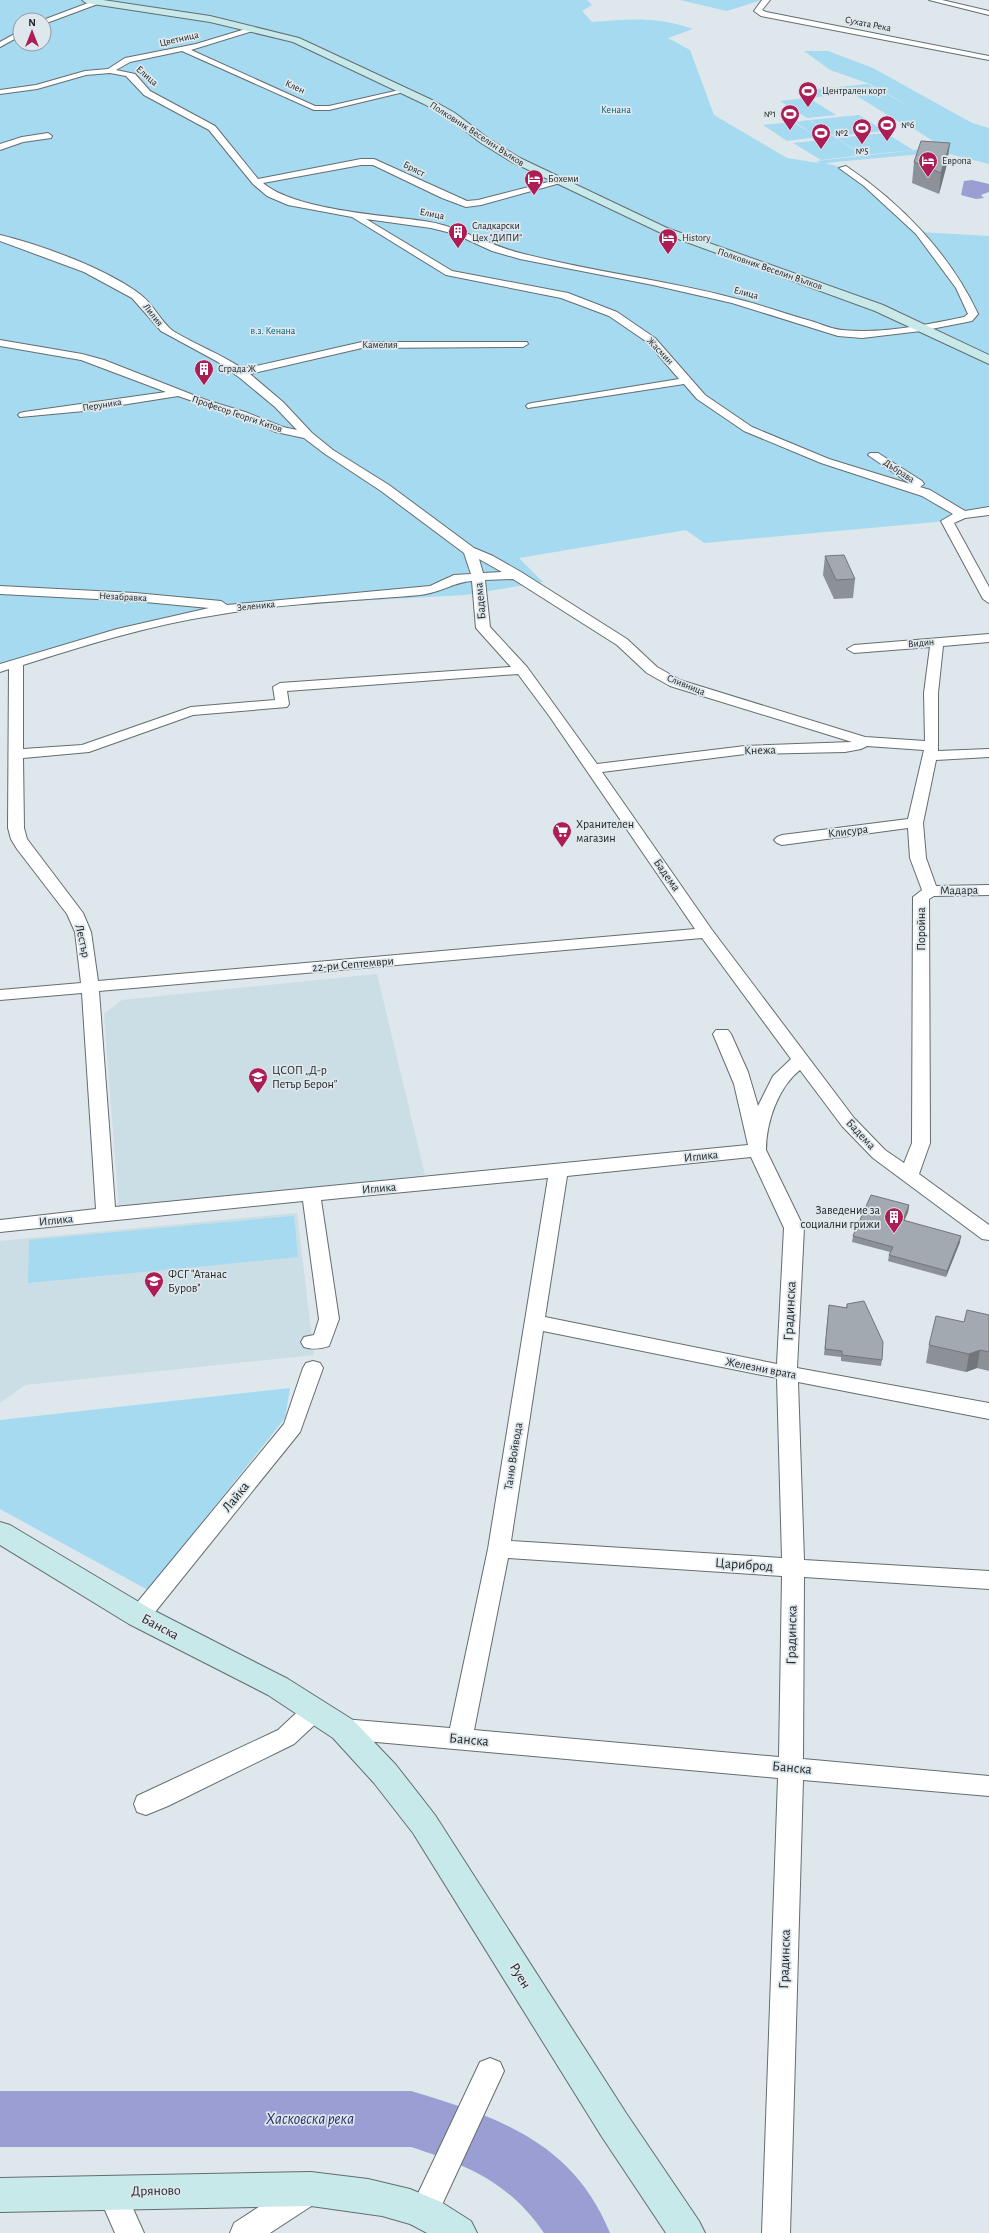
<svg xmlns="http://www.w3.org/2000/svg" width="989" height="2233" viewBox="0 0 989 2233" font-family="'Alegreya Sans',sans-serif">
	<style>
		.built { fill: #cbdde5 }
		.green { fill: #a5daf0; fill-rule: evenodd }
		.water { fill: #9a9ed3 }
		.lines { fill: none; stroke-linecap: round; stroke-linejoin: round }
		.river { fill: #9a9ed3; fill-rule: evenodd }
		.street-casing { stroke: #646d70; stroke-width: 2 }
		.secondary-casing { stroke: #646d70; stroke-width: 2 }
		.street { fill: #fff; fill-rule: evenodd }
		.secondary { fill: #c7e9ea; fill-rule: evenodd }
		.wall { fill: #8c9197 }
		.shaded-wall { fill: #72767b }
		.building { fill: #a3a9b0; stroke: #72767b }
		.labels { text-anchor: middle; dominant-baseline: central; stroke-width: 3.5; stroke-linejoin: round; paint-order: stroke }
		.far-street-label { font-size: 10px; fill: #242729; stroke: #dde7ec }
		.far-poi-label { font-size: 10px; fill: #242729; stroke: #dde7ec; text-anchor: start }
		.far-park-label { font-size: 10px; fill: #005c77; stroke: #dde7ec }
		.street-label { font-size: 12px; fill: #242729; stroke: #dde7ec }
		.poi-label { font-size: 12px; fill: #242729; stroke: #dde7ec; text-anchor: start }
		.near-street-label { font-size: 14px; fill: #242729; stroke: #dde7ec }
		.near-water-label { font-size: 16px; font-style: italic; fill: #2f2c6b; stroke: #dde7ec }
	</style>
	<rect width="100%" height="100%" fill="#dde7ec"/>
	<!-- built -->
	<path class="built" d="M377 974 425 1175 119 1210 104 1014 122 1000Z
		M297 1213 314 1355 25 1385 0 1403V1241Z"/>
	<!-- green -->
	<path class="green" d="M0 0H587L592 5 582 11 592 22C631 19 655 16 693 29L668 38 690 50 714 115 787 158 819 163 817 161 942 147 907 124 904 125 852 93 809 98 836 115 807 118 780 101 808 98 798 91 868 84 914 109 870 84 830 70 804 51H828L873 68 972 123 989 128V164L942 152 825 163 843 168 919 232 989 236V511L947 521 704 543 686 530 519 558 543 582 465 595 245 607 152 623 0 669ZM20 20H44V44H20Z
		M680 0H762L727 11Z
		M859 115 884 131 835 136 810 120Z
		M809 120 862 155 821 160 793 143 822 140 838 149 818 137 787 141 763 125 793 122 816 136 795 122Z
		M886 133 913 150 863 155 837 138Z
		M294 1216 298 1257 28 1283 29 1240Z
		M290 1388 285 1418 148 1590 0 1509V1420Z"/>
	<!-- water -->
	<path class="water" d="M972 180 989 184V192L981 195 984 198 976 199 961 195 964 181Z"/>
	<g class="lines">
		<!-- river -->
		<path class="river" d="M0 2091H411C498 2117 573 2142 610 2233H544C509 2182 467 2165 411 2147H0Z"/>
		<!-- street casing -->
		<g class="street-casing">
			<path id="street" d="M96 0 103 2 44 24 43 20Z
				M762 0H770L762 10 766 12 989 56V60L761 16 754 11Z
				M929 0H942L989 11V15Z
				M252 27 259 29 191 50 315 106H329L404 89 408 91 329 110H314L182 51 130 62 116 70 135 74 150 91 215 126 258 179 361 159H374L467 201 478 200 560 179 564 182 481 205 466 207 442 198 373 165H361L263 183C295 210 381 215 424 221 459 226 489 246 524 254 594 272 667 280 737 299 762 305 786 314 811 321 821 324 831 329 842 330 882 334 926 325 964 317L968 314 956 288 916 234 864 186 839 168 846 166C901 203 950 254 978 314L972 321 921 331 862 338 838 336 732 303 653 285 520 259 492 251 455 234 431 228 366 219 452 271 568 293 617 312 655 338 705 395 752 427 829 459 910 484 868 455 870 453H878L922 481 924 484 920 487 930 490 965 511 989 507V515L965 518 954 523 989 587V603L983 599 941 521 953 514 922 496 821 463 744 431 697 399 684 384 528 408 526 406 528 404 532 403 679 379 647 342 609 316 561 298 446 275 352 217 288 205 267 196 253 184 209 130 144 95 126 76 110 73 86 75 37 89 0 94V90L36 85 85 71 108 69 125 58 196 44Z
				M20 31V36L0 47V42Z
				M48 133 52 136 51 138 23 142 0 150V144L22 137Z
				M0 235C42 245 107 269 141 295 154 305 160 321 173 331 196 345 221 354 243 369L362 342H527L528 344 523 347 362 348 250 374 283 402 312 433 333 450 389 485 474 548 493 556 521 572 627 639 657 667 680 680 865 737 925 741 924 693 930 647 854 653 847 649 854 645 989 634V642L943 646 938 693V751L989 749V757L936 760 923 823 926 858 936 886 989 885V895L934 896 929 899 930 1143 919 1174 989 1225V1240L982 1239 873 1158 842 1126 800 1070C778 1087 766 1123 766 1150L804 1228 797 1368 989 1403V1419L798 1382 804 1560 989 1571V1589L804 1577 803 1759 989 1776V1796L803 1780 790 2233H762L778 1778 343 1739 335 1736 331 1729 335 1722 343 1719 450 1728 488 1549 548 1178 321 1200 339 1319 329 1346C320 1349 313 1350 304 1347L301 1342 304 1337 314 1335 319 1319 303 1201 0 1232V1220L96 1209 82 993 0 1000V990L81 983 75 932 67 914 17 849 11 839 8 828 9 669 0 672V664L117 629 209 608 135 601 0 594V586L135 593 221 601 227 605 430 586 454 575 471 574 464 553 381 491 325 454 304 438 276 432 237 416 178 396 84 411 20 417 18 415 20 413 24 412 166 392 81 360 0 346V340L82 354 104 360 206 400 245 412 283 427 297 430 275 407 240 378 218 362 161 331 132 298 84 272 0 241ZM479 559 502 572 483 573ZM513 579 617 645 647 673 670 686 852 742 745 746 597 764 527 667 490 627 485 580ZM472 581 476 628 511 667 280 683 273 687 275 700 191 707 82 745 23 749V665C86 645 150 625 216 615 283 603 352 601 420 595 440 593 454 582 472 581ZM518 674 550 717 695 929 98 981 91 932 83 913 27 839 24 828 23 758 89 752 193 715 287 707 289 704 287 691ZM867 746 924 750 908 819 782 835 777 837 774 840 777 843 782 845 908 828 910 858 922 890 913 897 912 1143 904 1163 885 1150 854 1118 712 930 602 772 745 754 845 752 861 749ZM702 938 791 1059 773 1076 758 1106 748 1072 731 1034 728 1030H716L713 1034 734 1084 748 1145 115 1207 99 991ZM751 1157 784 1228 777 1364 545 1317 567 1176ZM543 1331 777 1378 782 1558 511 1541ZM508 1558 782 1576 779 1757 474 1730Z
				M313 1361 320 1363 323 1368 300 1432 147 1622 139 1625 131 1622 128 1616 131 1610 284 1424 303 1368 306 1363Z
				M315 1700 323 1703 327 1710 323 1717 294 1744 168 1806 146 1815 137 1812 134 1804 137 1796 278 1730 307 1703Z
				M490 2058 500 2062 504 2071 434 2222 424 2226 414 2222 410 2212 414 2202 480 2062Z
				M111 2178 121 2182 144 2233H115L97 2192 101 2182Z
				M306 2179 316 2183 320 2193 316 2203 270 2233H230L234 2223 296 2183Z"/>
		</g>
		<!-- secondary casing -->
		<g class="secondary-casing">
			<path id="secondary" d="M82 0H103L210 16 299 38 432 100 455 113 489 139 520 158 667 228 883 305 989 355V364L875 311 659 232 512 162 481 143 447 117 424 104 293 42 210 22 86 3Z
				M0 1522 10 1525 149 1608 288 1679 353 1720 396 1765 435 1815 626 2113 699 2221 705 2233H666L602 2137 413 1833 374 1783 333 1738 268 1695 129 1624 0 1545Z
				M311 2172 368 2179 410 2189 441 2202 471 2221 477 2233H427L410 2224 382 2216 311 2206 0 2212V2178Z"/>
		</g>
		<!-- street -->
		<use href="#street" class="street"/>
		<!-- secondary -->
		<use href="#secondary" class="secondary"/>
	</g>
	<!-- wall -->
	<path class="wall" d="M914 162 947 164 939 194 912 183Z
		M825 556 855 579 853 598 834 599 823 575Z
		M909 1205 908 1212 904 1221 960 1242 946 1277 888 1261 889 1255 890 1252 852 1242 853 1236Z
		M847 1304 882 1360 881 1366 841 1361V1357L824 1355 829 1305 846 1308Z
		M989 1315V1371L977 1368 966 1372 926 1363 929 1345Z"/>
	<!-- shaded-wall -->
	<path class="shaded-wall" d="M950 143 947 164 939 194 941 173Z
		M909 1205 908 1212 902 1226 903 1220Z
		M961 1236 960 1242 946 1277 947 1271Z
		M980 1350 977 1368 966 1372 969 1354Z"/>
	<!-- building -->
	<path class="building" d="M921 141 950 143 941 173 914 162Z
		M844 555 855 579 836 580 825 556Z
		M871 1195 909 1205 903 1220 961 1236 947 1271 889 1255 893 1247 853 1236Z
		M864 1301 883 1342 882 1360 842 1355V1351L825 1349 829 1305 847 1308V1304Z
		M967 1310 989 1315V1352L980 1350 969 1354 929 1345 936 1316 964 1322Z"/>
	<!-- icons -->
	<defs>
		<g id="stadium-pin" transform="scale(1)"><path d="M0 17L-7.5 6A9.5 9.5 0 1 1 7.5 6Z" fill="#ac1d56" stroke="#dde7ec"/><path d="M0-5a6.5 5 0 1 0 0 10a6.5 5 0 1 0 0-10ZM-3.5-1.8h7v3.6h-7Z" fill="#fff"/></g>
		<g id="hotel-pin" transform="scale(1)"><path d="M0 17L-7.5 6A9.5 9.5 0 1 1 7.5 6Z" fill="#ac1d56" stroke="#dde7ec"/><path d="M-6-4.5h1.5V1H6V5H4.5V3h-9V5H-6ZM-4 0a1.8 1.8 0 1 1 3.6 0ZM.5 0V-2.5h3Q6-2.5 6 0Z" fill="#fff"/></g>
		<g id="building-pin" transform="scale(1)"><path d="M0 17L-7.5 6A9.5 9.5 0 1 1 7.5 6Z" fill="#ac1d56" stroke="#dde7ec"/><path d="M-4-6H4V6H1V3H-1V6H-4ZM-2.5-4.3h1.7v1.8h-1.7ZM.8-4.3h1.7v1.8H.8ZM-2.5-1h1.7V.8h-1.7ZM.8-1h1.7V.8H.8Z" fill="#fff"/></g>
		<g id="supermarket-pin" transform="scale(1)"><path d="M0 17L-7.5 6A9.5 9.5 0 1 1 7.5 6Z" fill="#ac1d56" stroke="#dde7ec"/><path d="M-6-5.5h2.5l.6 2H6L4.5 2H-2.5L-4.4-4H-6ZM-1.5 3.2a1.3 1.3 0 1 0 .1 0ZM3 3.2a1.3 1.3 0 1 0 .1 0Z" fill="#fff"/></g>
		<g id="school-pin" transform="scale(1)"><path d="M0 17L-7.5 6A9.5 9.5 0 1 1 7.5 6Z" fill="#ac1d56" stroke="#dde7ec"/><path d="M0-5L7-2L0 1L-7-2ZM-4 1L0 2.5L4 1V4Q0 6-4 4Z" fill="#fff"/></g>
	</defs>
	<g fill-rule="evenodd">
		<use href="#stadium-pin" x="808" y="91"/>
		<use href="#stadium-pin" x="790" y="114"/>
		<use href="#stadium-pin" x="887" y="125"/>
		<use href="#stadium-pin" x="862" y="128"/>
		<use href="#stadium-pin" x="821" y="133"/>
		<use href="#hotel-pin" x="928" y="161"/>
		<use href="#hotel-pin" x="534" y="179"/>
		<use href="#building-pin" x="458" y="232"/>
		<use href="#hotel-pin" x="668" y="238"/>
		<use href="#building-pin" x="204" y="369"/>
		<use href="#supermarket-pin" x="562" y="831"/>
		<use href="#school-pin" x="258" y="1077"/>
		<use href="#building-pin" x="894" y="1217"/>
		<use href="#school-pin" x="154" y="1281"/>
	</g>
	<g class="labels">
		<!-- far-street labels -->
		<g class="far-street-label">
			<text transform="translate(868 24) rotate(11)">Сухата Река</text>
			<text transform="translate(179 39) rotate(-13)">Цветница</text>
			<text transform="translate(147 76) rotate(41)">Елица</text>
			<text transform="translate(295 87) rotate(24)">Клен</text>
			<text transform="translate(477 134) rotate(33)">Полковник Веселин Вълков</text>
			<text transform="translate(414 169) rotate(27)">Бряст</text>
			<text transform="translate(432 214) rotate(11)">Елица</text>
			<text transform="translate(770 269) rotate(19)">Полковник Веселин Вълков</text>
			<text transform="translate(746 293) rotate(15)">Елица</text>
			<text transform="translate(153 315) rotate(52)">Лилия</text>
			<text x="380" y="345">Камелия</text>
			<text transform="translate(660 351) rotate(46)">Жасмин</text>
			<text transform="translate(102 405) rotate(-9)">Перуника</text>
			<text transform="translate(237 414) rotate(19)">Професор Георги Китов</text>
			<text transform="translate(899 471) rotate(33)">Дъбрава</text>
			<text transform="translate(123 597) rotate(3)">Незабравка</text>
			<text transform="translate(256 606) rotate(-6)">Зеленика</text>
			<text transform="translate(921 643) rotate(-5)">Видин</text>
			<text transform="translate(686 685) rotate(22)">Сливница</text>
		</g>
		<!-- far-poi labels -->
		<g class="far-poi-label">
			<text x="822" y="91">Централен корт</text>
			<text x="776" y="114" text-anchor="end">№1</text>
			<text x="901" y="125">№6</text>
			<text x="835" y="133">№2</text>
			<text x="862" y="151" text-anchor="middle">№5</text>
			<text x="942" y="161">Европа</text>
			<text x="548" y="179">Бохеми</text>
			<text x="472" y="226">Сладкарски<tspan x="472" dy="12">Цех "ДИПИ"</tspan></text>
			<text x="682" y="238">History</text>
			<text x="218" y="369">Сграда Ж</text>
		</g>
		<!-- far-park labels -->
		<g class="far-park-label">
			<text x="616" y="110">Кенана</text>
			<text x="273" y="331">в.з. Кенана</text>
		</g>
		<!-- street labels -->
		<g class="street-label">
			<text transform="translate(480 601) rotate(-95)">Бадема</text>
			<text transform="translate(760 750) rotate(-2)">Кнежа</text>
			<text transform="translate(848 831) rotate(-7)">Клисура</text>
			<text transform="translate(667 875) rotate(55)">Бадема</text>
			<text transform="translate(959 890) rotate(-1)">Мадара</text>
			<text transform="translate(921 929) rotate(-90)">Поройна</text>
			<text transform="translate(83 941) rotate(78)">Лестър</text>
			<text transform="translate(353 964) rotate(-5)">22-ри Септември</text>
			<text transform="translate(861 1134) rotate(47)">Бадема</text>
			<text transform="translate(701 1156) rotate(-6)">Иглика</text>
			<text transform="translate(379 1188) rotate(-5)">Иглика</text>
			<text transform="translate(56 1220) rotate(-6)">Иглика</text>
			<text transform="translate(761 1368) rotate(11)">Железни врата</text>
			<text transform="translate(513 1456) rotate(-81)">Таню Войвода</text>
		</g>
		<!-- poi labels -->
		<g class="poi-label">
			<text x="576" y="824">Хранителен<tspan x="576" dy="14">магазин</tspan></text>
			<text x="272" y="1070">ЦСОП „Д-р<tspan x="272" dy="14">Петър Берон”</tspan></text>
			<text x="880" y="1210" text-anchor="end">Заведение за<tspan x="880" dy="14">социални грижи</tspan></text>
			<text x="168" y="1274">ФСГ "Атанас<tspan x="168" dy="14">Буров"</tspan></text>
		</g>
		<!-- near-street labels -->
		<g class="near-street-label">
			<text transform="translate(790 1311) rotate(-87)">Градинска</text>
			<text transform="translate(236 1497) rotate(-51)">Лайка</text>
			<text transform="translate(744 1565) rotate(4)">Цариброд</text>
			<text transform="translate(160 1627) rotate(28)">Банска</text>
			<text transform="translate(792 1635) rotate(-89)">Градинска</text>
			<text transform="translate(469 1740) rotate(5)">Банска</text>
			<text transform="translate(792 1768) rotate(5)">Банска</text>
			<text transform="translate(785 1959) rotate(-88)">Градинска</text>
			<text transform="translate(520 1976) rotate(58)">Руен</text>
			<text transform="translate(156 2191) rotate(-1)">Дряново</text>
		</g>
		<!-- near-water labels -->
		<g class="near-water-label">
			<text x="310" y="2119">Хасковска река</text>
		</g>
	</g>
	<!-- north arrow -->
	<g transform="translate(32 32)"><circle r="19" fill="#dde7ec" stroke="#939a9e"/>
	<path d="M0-3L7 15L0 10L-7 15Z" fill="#ac1d56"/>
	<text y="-6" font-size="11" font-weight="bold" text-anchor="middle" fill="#242729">N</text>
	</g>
</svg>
